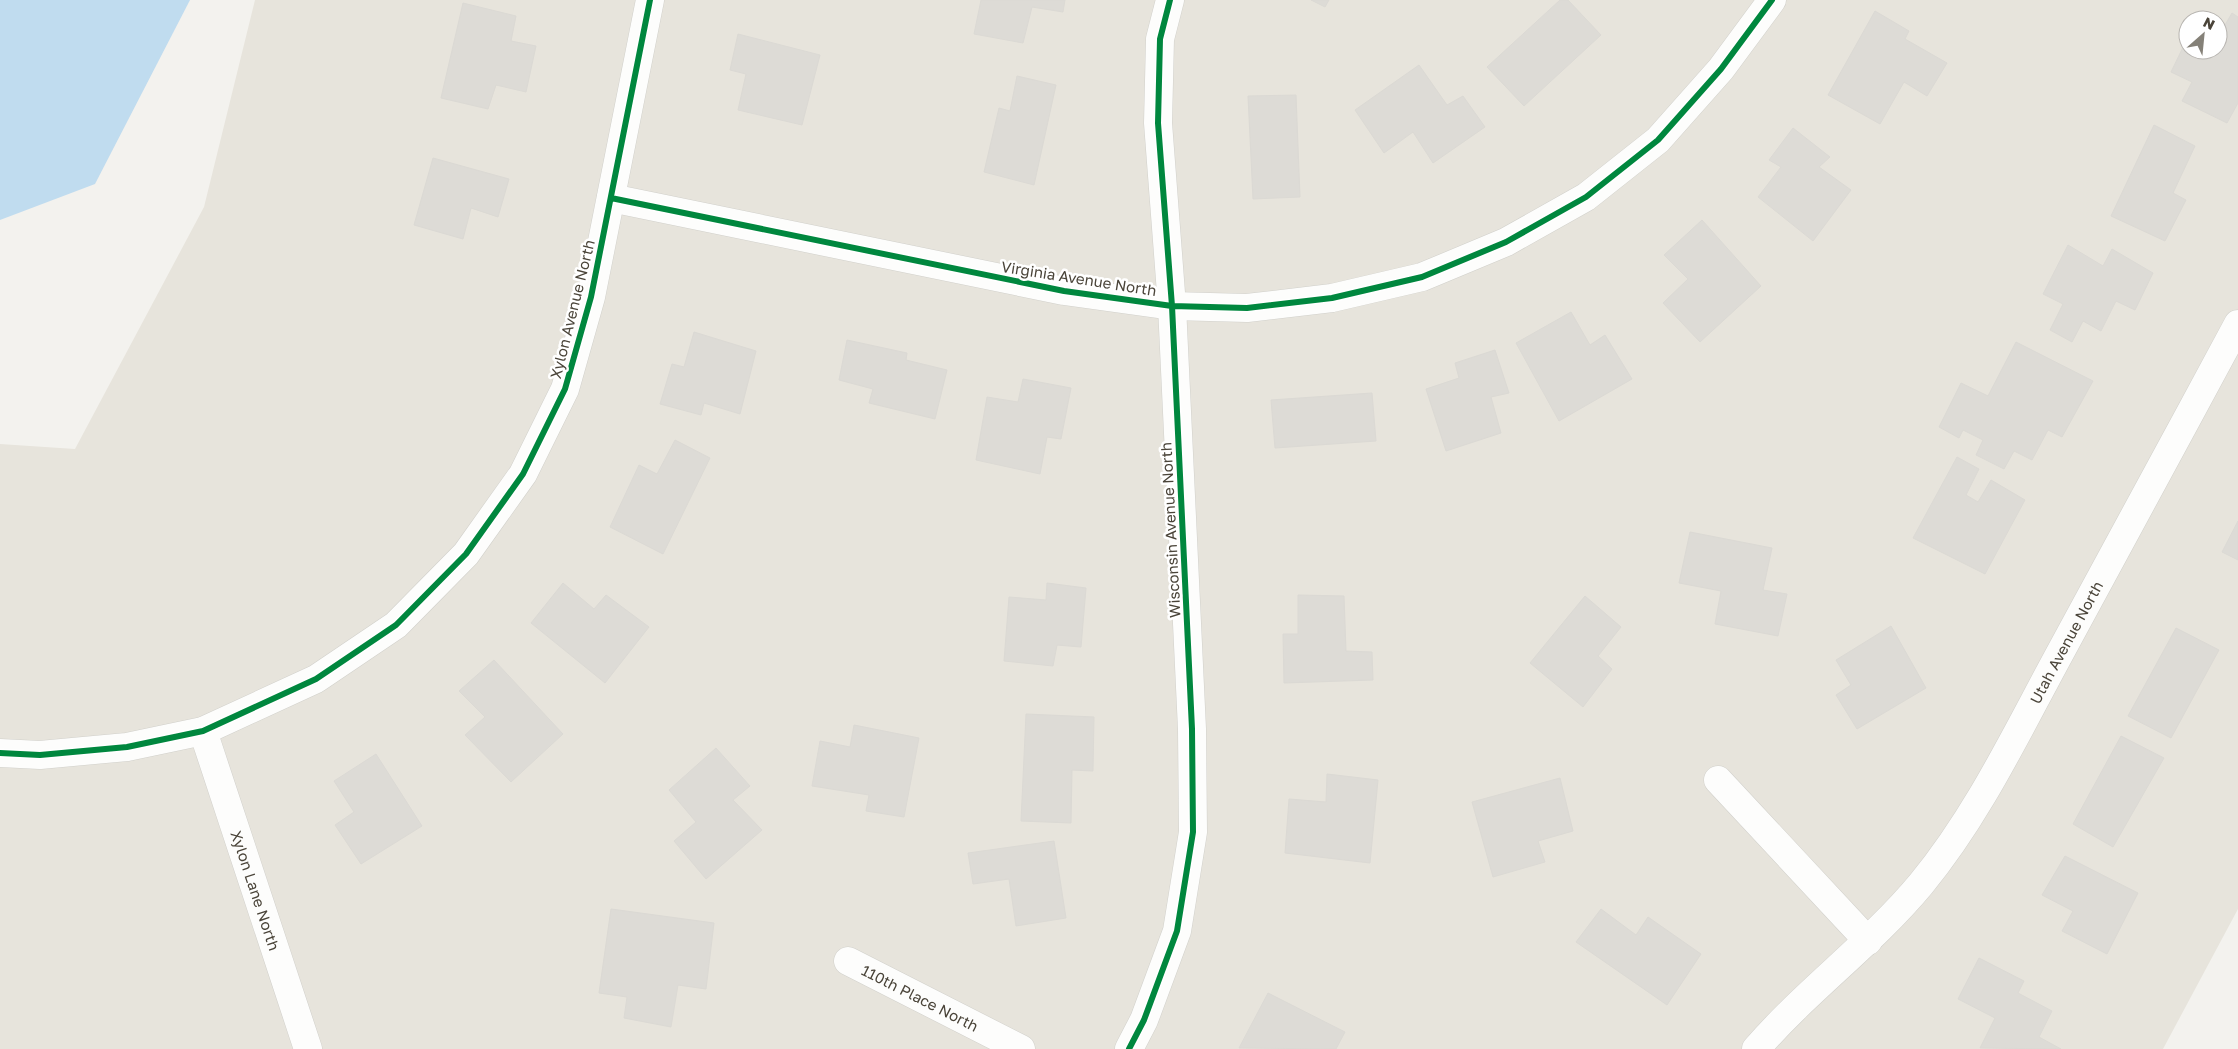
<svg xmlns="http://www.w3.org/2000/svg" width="2238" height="1049" viewBox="0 0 2238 1049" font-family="'Golos Text',sans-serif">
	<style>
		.residential { fill: #e7e4dc; fill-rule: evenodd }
		.water { fill: #c0dcef }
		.building { fill: #dddbd6; stroke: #dbd9d4 }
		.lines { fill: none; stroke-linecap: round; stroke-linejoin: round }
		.minor-casing { stroke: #d1d0cb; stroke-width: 29 }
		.minor { stroke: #fdfdfc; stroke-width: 28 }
		.cycleway-casing { stroke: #fff; stroke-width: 9 }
		.cycleway { stroke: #00873e; stroke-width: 6 }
		.labels { text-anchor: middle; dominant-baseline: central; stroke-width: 5; stroke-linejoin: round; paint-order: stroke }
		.street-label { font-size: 15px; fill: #4a4439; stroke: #fff }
	</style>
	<rect width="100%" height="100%" fill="#f3f2ee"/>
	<!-- residential -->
	<path class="residential" d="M255 0H2238V909L2163 1049H0V444L75 449 204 207ZM2188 20H2218V50H2188Z"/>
	<!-- water -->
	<path class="water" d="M0 0H190L95 184 0 220Z"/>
	<!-- building -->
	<path class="building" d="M981 0H1065L1063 12 1032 7 1023 43 974 34Z
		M1311 0H1329L1325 7Z
		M1560 0H1568L1601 35 1524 106 1487 67Z
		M463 3 516 16 511 41 536 46 526 92 496 85 488 109 441 98Z
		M1875 11 1909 31 1905 39 1947 63 1927 96 1904 82 1880 124 1828 95Z
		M2232 13 2238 17V103L2227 123 2182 101 2192 82 2171 72 2187 39 2188 50H2218V37Z
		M738 34 820 55 802 125 738 110 746 74 730 70Z
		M1419 65 1447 105 1463 96 1485 127 1433 163 1413 132 1384 153 1355 110Z
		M1017 76 1056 85 1034 185 984 172 999 108 1010 111Z
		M1296 95 1300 197 1253 199 1248 96Z
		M2154 125 2195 146 2173 193 2186 200 2165 241 2111 216Z
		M1793 128 1830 157 1819 167 1851 190 1813 241 1758 197 1781 167 1769 160Z
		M433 158 509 179 498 217 471 208 463 239 414 225Z
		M1702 220 1761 286 1700 342 1663 303 1688 279 1664 255Z
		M2068 245 2103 266 2112 249 2153 273 2135 310 2116 301 2101 331 2083 321 2072 342 2050 330 2063 304 2043 294Z
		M1571 312 1590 345 1605 335 1632 379 1559 421 1516 343Z
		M694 332 756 351 740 414 704 403 701 415 660 404 672 364 684 367Z
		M847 340 907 353 906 360 947 370 935 419 869 403 873 389 839 380Z
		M2016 342 2093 381 2062 437 2048 430 2032 460 2014 451 2004 469 1976 455 1983 440 1963 430 1959 438 1939 427 1961 383 1988 396Z
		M1495 350 1509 393 1491 397 1501 433 1446 451 1426 389 1459 378 1455 363Z
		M1023 379 1071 388 1061 439 1047 437 1040 474 976 460 987 397 1018 402Z
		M1372 393 1376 441 1275 448 1271 400Z
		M675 440 710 458 663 554 610 527 639 465 657 474Z
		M1957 457 1979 469 1966 495 1978 502 1991 480 2025 500 1985 574 1913 538Z
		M2238 521V560L2222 552Z
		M1690 532 1772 548 1763 590 1787 594 1778 636 1715 624 1721 591 1679 583Z
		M563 583 594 609 606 595 649 627 605 683 531 623Z
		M1047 583 1086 588 1081 647 1057 645 1053 666 1004 661 1009 597 1046 600Z
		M1298 595 1344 596 1346 651 1372 652 1373 680 1284 683 1283 634H1298Z
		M1585 596 1621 627 1598 656 1612 669 1583 707 1530 663Z
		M1891 626 1926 688 1857 729 1836 695 1851 685 1836 660Z
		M2176 628 2219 650 2171 738 2128 716Z
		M494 660 563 734 511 782 465 735 485 717 459 691Z
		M1026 714 1094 717 1093 771 1072 770 1071 823 1021 821Z
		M854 725 919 738 904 817 866 811 869 795 812 786 820 741 850 747Z
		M2121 736 2164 758 2113 847 2073 824Z
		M716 748 750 786 733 800 762 830 706 879 674 841 696 822 669 790Z
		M376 754 422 826 361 864 335 825 354 812 334 781Z
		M1327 774 1378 780 1370 863 1285 853 1289 799 1326 802Z
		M1560 778 1573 831 1538 841 1545 862 1493 877 1472 802Z
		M1054 841 1066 918 1016 926 1009 879 973 884 968 853Z
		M2065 856 2138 893 2107 954 2062 931 2073 911 2042 895Z
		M611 909 714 923 706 989 678 985 671 1027 624 1018 627 997 599 993Z
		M1601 909 1636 935 1648 917 1701 954 1667 1005 1576 942Z
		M1979 958 2024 981 2018 993 2052 1011 2039 1037 2061 1049 1980 1048 1995 1018 1958 999Z
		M1268 993 1345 1032 1336 1049 1239 1048Z"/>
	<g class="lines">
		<!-- minor casing -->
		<g class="minor-casing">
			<g id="minor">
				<path d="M611 198 1064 291 1172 306 1247 308 1332 298 1422 277 1506 242 1586 197 1658 140 1721 69 1772 0"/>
				<path id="s1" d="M203 731 308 1049"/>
				<path d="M0 753 40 755 127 747 203 731 316 679 396 625 466 554 523 474 565 389 591 297 650 0"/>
				<path d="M1718 780 1868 941"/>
				<path id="s2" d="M848 961 1021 1049"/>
				<path d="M1129 1049 1144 1020 1177 931 1193 832 1192 729 1172 306 1158 123 1160 39 1170 0"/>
				<path id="s3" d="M1756 1049C1807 990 1871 944 1921 884 1978 815 2017 732 2060 653 2119 544 2179 434 2238 324"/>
			</g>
		</g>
		<!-- minor -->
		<use href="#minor" class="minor"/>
		<!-- cycleway casing -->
		<g class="cycleway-casing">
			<path id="cycleway" d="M611 198 1064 291 1172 306 1247 308 1332 298 1422 277 1506 242 1586 197 1658 140 1721 69 1772 0
				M0 753 40 755 127 747 203 731 316 679 396 625 466 554 523 474 565 389 591 297 650 0
				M1129 1049 1144 1020 1177 931 1193 832 1192 729 1172 306 1158 123 1160 39 1170 0"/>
		</g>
		<!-- cycleway -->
		<use href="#cycleway" class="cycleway"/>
	</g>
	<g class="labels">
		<!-- street labels -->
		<g class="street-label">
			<text transform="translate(1079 278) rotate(9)">Virginia Avenue North</text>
			<text transform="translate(572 309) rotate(-76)">Xylon Avenue North</text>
			<text transform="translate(1170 530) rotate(-93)">Wisconsin Avenue North</text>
			<text stroke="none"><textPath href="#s3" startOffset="516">Utah Avenue North</textPath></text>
			<text stroke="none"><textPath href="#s1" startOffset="168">Xylon Lane North</textPath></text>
			<text stroke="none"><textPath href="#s2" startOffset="81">110th Place North</textPath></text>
		</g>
	</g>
	<!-- north arrow -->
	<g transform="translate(2203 35) rotate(27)"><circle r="24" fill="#ffffff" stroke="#b7b4b0"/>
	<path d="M0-4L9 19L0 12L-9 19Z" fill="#858178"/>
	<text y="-8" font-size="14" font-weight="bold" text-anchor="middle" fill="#4a4439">N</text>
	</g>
</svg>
